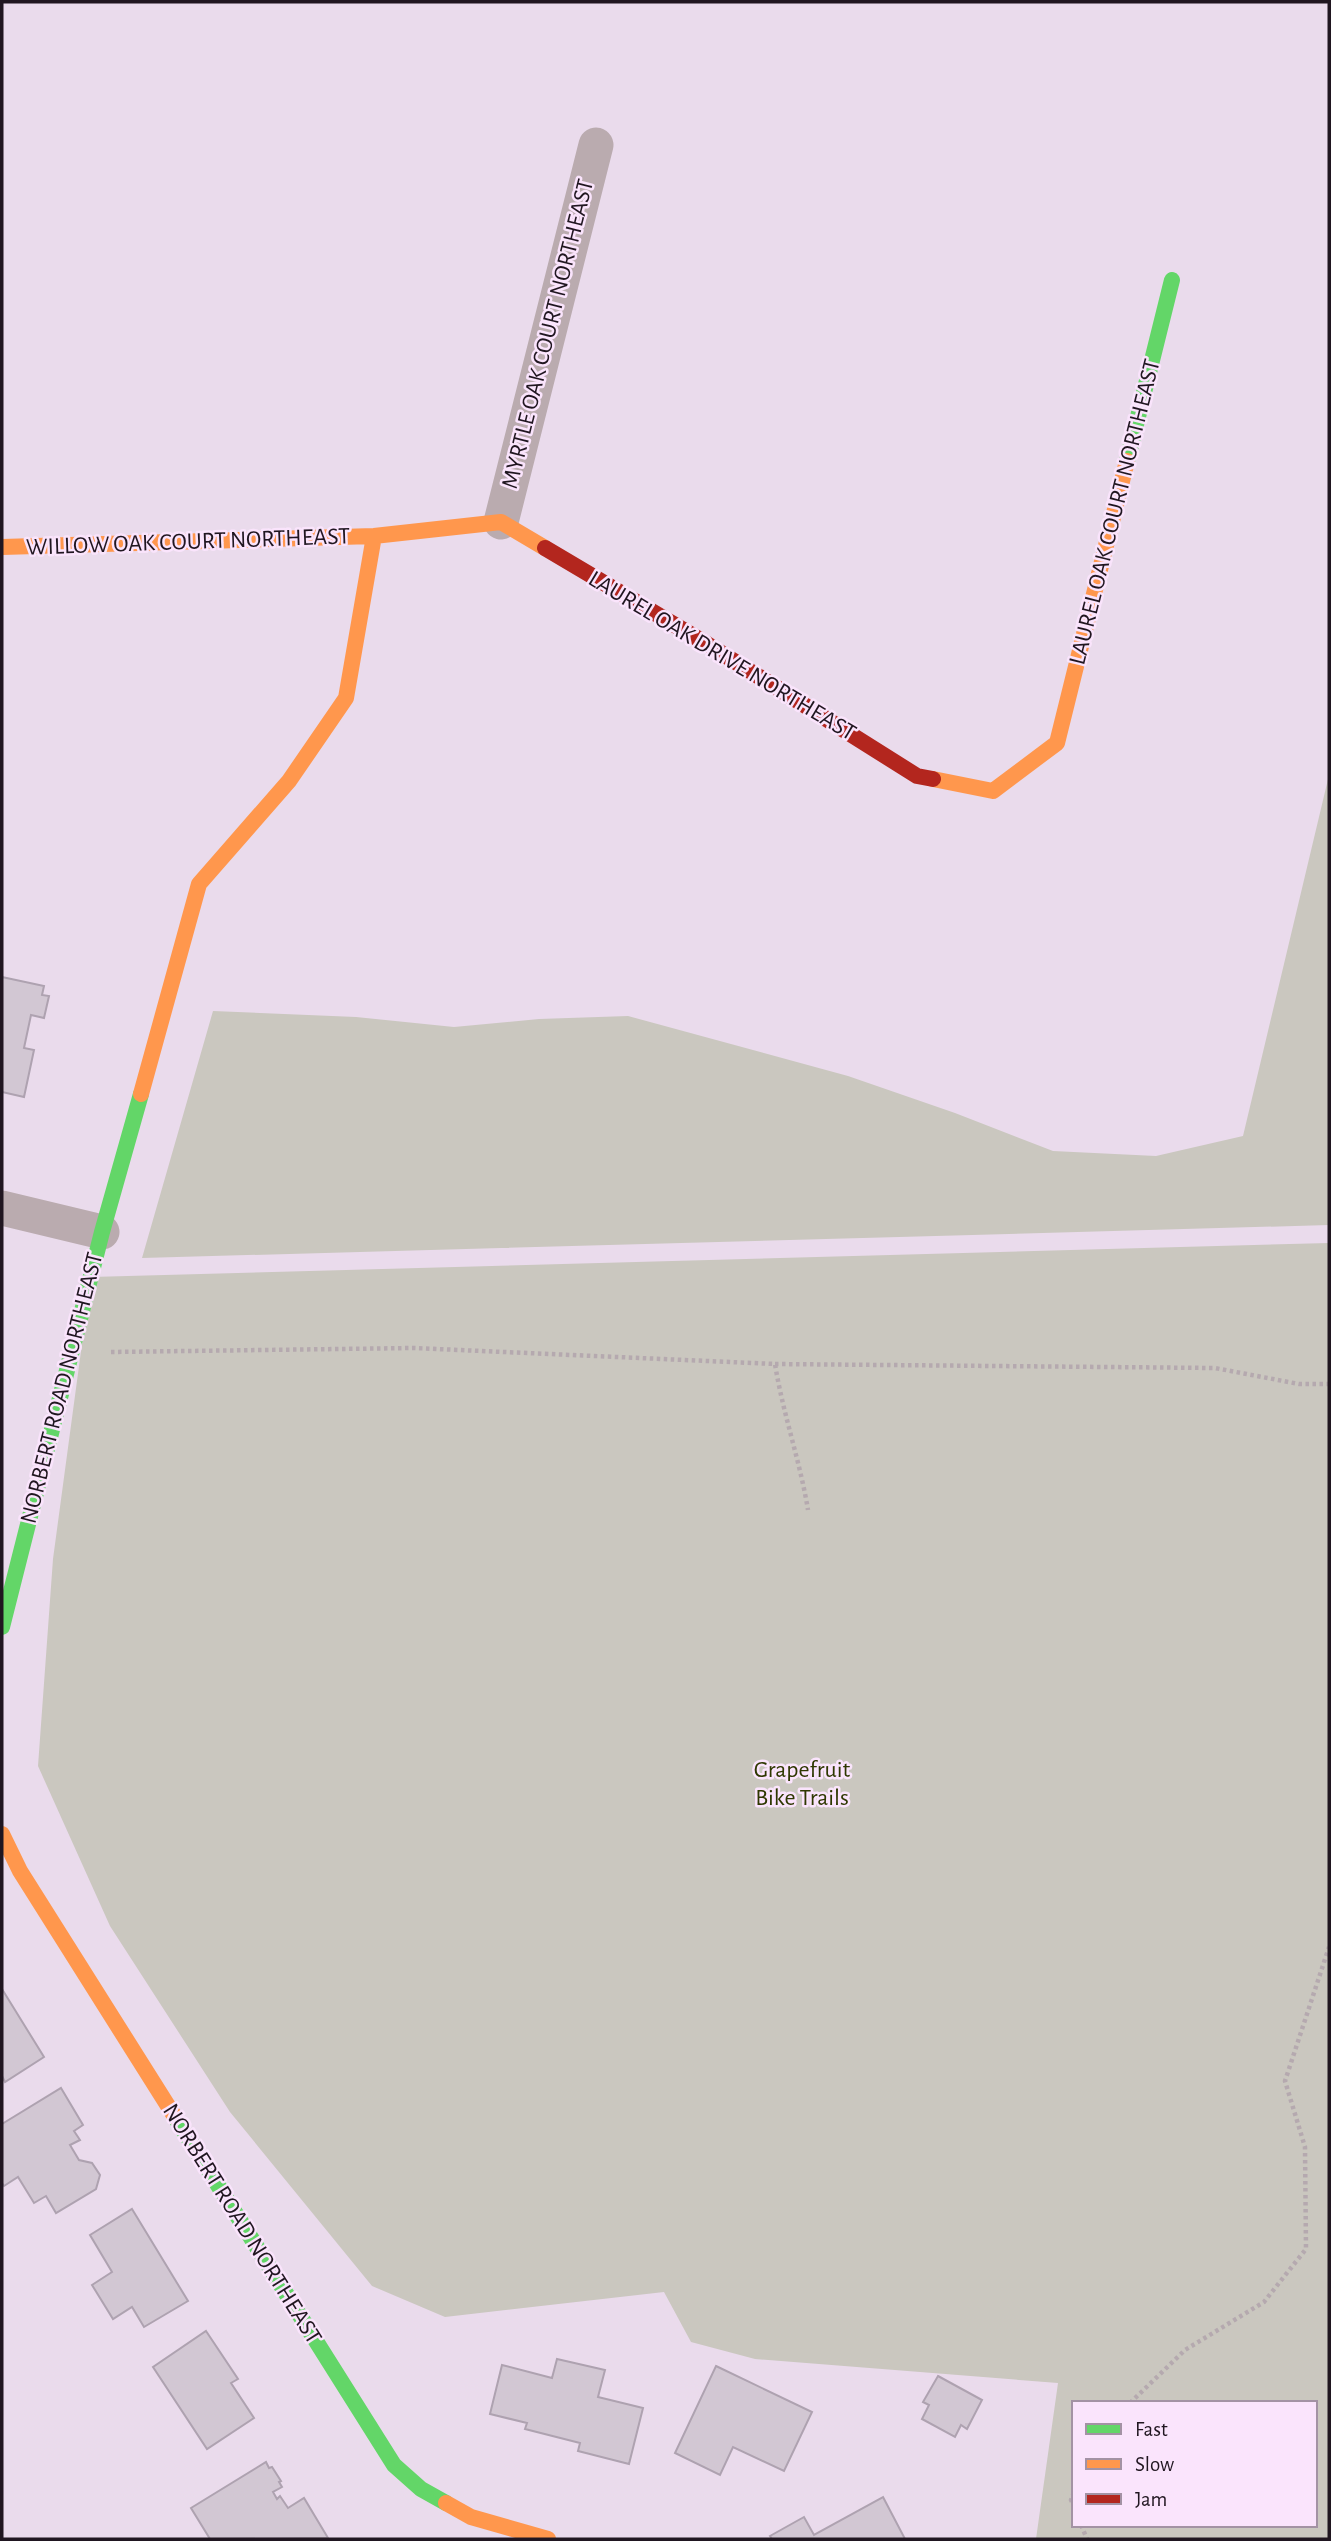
<svg xmlns="http://www.w3.org/2000/svg" width="1331" height="2541" viewBox="0 0 1331 2541" font-family="'Alegreya Sans',sans-serif">
	<style>
		.green { fill: #cac7bf; fill-rule: evenodd }
		.building { fill: #d2c7d3; stroke: #aea2b0; stroke-width: 2 }
		.lines { fill: none; stroke-linecap: round; stroke-linejoin: round }
		.path { stroke: #b5a9af; stroke-width: 4.5; stroke-dasharray: 3.5 3.5; stroke-linecap: butt }
		.street { stroke: #baabaf; stroke-width: 35 }
		.fast { stroke: #63d668; stroke-width: 16 }
		.slow { stroke: #ff974d; stroke-width: 16 }
		.jam { stroke: #b3261e; stroke-width: 16 }
		.labels { text-anchor: middle; dominant-baseline: central; stroke-width: 5; stroke-linejoin: round; paint-order: stroke }
		.street-label { font-size: 24px; fill: #201620; stroke: #fae4fc }
		.park-label { font-size: 24px; fill: #2e3700; stroke: #fae4fc }
	</style>
	<rect width="100%" height="100%" fill="#eadbec"/>
	<!-- green -->
	<path class="green" d="M1329 775V1225L142 1258 213 1011 356 1017 454 1027 539 1019 628 1016 848 1076 955 1113 1053 1151 1156 1156 1243 1136Z
		M1329 1243V2539H1036L1058 2383 755 2359 691 2342 664 2292 445 2317 372 2286 230 2112 110 1926 38 1766 53 1559 91 1277ZM1074 2403H1315V2525H1074Z"/>
	<!-- building -->
	<path class="building" d="M2 977 44 986 42 995 49 996 44 1018 31 1015 24 1048 34 1050 24 1097 2 1092Z
		M2 1989 44 2057 5 2082 2 2076Z
		M61 2088 83 2125 74 2131 80 2140 70 2145 79 2160 92 2163 100 2175 96 2189 56 2213 46 2196 34 2203 18 2177 4 2186 2 2183V2124Z
		M132 2209 188 2301 144 2327 132 2307 113 2319 92 2285 112 2272 90 2235Z
		M206 2331 238 2379 231 2383 254 2418 207 2449 153 2367Z
		M557 2359 605 2370 598 2397 643 2408 629 2464 578 2451 580 2443 525 2429 527 2423 490 2414 502 2365 552 2378Z
		M716 2366 812 2412 784 2471 733 2447 720 2475 675 2453Z
		M938 2376 982 2400 967 2429 961 2425 955 2437 922 2419 929 2405 923 2402Z
		M266 2462 269 2468 272 2467 281 2481 279 2482 282 2487 273 2492 277 2499 280 2496 288 2508 304 2498 328 2538 210 2539 191 2508Z
		M883 2497 905 2539H772L770 2536 804 2517 814 2535Z"/>
	<g class="lines">
		<!-- path -->
		<path class="path" d="M111 1352 414 1348 775 1364C783 1414 800 1461 808 1510
			M775 1364 1215 1368 1299 1384H1329
			M1130 2403 1185 2350 1264 2302 1306 2249 1305 2147 1285 2081 1329 1947
			M1074 2492 1071 2500 1074 2506
			M1081 2525 1087 2539"/>
		<!-- street -->
		<path class="street" d="M501 522 596 145
			M2 1208 102 1232"/>
		<!-- fast -->
		<path class="fast" d="M1127 461 1172 280
			M2 1627 102 1232 141 1094
			M175 2117 394 2465 421 2489 446 2503"/>
		<!-- slow -->
		<path class="slow" d="M2 547 374 536 501 522 545 548
			M933 779 993 791 1057 743 1127 461
			M141 1094 199 884 289 781 346 698 374 536
			M2 1834 20 1871 175 2117
			M446 2503 471 2517 548 2539"/>
		<!-- jam -->
		<path class="jam" d="M545 548 707 644 917 776 933 779"/>
	</g>
	<g class="labels">
		<!-- street labels -->
		<g class="street-label">
			<text transform="translate(548 334) rotate(-76)">MYRTLE OAK COURT NORTHEAST</text>
			<text transform="translate(1115 512) rotate(-76)">LAUREL OAK COURT NORTHEAST</text>
			<text transform="translate(188 542) rotate(-2)">WILLOW OAK COURT NORTHEAST</text>
			<text transform="translate(722 656) rotate(31)">LAUREL OAK DRIVE NORTHEAST</text>
			<text transform="translate(62 1388) rotate(-76)">NORBERT ROAD NORTHEAST</text>
			<text transform="translate(242 2224) rotate(58)">NORBERT ROAD NORTHEAST</text>
		</g>
		<!-- park labels -->
		<g class="park-label">
			<text x="802" y="1770">Grapefruit<tspan x="802" dy="28">Bike Trails</tspan></text>
		</g>
	</g>
	<!-- border -->
	<rect width="1331" height="2541" fill="none" stroke="#201620" stroke-width="7"/>
	<!-- legend -->
	<rect x="1072" y="2401" width="245" height="126" fill="#fae4fc" stroke="#a392a4" stroke-width="2"/>
	<rect x="1086" y="2424" width="35" height="10" fill="#63d668" stroke="#a392a4" stroke-width="2"/>
	<text x="1135" y="2436" font-size="21" fill="#201620">Fast</text>
	<rect x="1086" y="2459" width="35" height="10" fill="#ff974d" stroke="#a392a4" stroke-width="2"/>
	<text x="1135" y="2471" font-size="21" fill="#201620">Slow</text>
	<rect x="1086" y="2494" width="35" height="10" fill="#b3261e" stroke="#a392a4" stroke-width="2"/>
	<text x="1135" y="2506" font-size="21" fill="#201620">Jam</text>
</svg>
